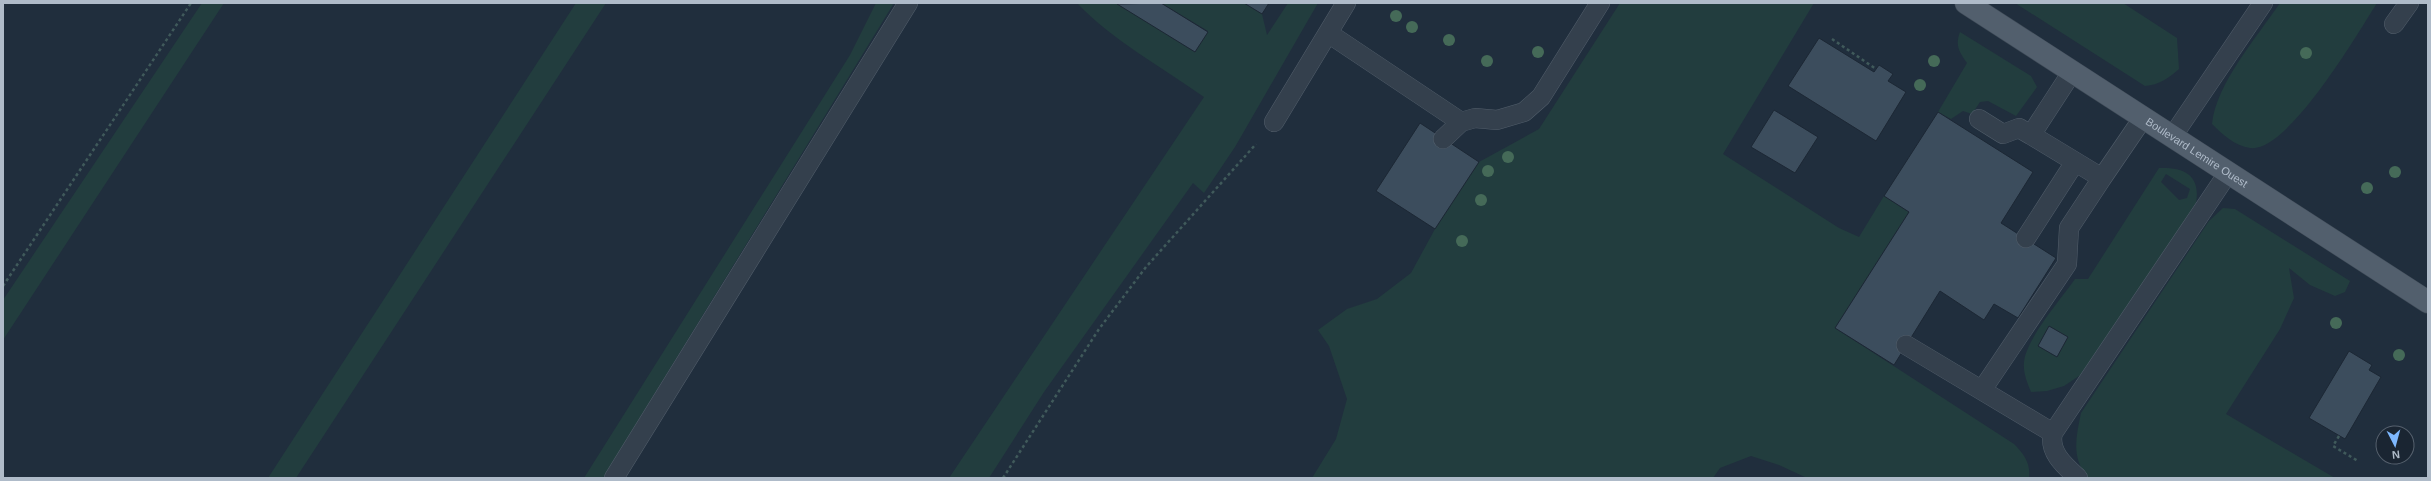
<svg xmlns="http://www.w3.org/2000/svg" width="2431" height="481" viewBox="0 0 2431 481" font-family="Arial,sans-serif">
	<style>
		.green { fill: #223d3e; fill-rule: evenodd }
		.building { fill: #3c4d5d; stroke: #1c2734 }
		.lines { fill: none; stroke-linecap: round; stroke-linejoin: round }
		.service-casing { stroke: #525e6b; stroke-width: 20 }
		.primary-casing { stroke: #3d4956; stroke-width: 23 }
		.path { stroke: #405a5b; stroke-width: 2.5; stroke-dasharray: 3 3; stroke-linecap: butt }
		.service { stroke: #34404d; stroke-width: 19 }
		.primary { stroke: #525f6d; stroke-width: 22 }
		.tree { fill: #456a58 }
		.labels { text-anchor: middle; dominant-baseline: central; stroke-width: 3; stroke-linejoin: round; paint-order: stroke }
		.street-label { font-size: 11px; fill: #afbbc9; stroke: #1a2532 }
	</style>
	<rect width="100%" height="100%" fill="#202e3d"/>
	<!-- green -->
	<path class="green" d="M202 3H224L3 340V300Z
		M576 3H606L296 478H268Z
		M876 3H894L603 478H584L850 55Z
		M1077 3H1117L1195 52 1208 31 1161 3H1244L1262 14 1267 35 1288 3H1318L1235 147 1204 193 1193 183 1044 392 989 478H949L1204 97C1162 67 1113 41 1077 3Z
		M1620 3H1814L1723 154 1839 228 1859 237 1884 196 1909 212 1835 328 2014 444C2024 454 2031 464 2029 478H1807L1779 465 1751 456 1720 468 1713 478H1312L1336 439 1347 399 1329 346 1318 330 1347 309 1377 299 1411 273 1435 229 1479 162 1539 129Z
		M2015 3H2123L2177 38 2179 69C2169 78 2159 85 2145 86Z
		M2280 3H2377C2358 33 2288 153 2250 148 2235 146 2222 134 2212 124 2216 84 2257 37 2280 3Z
		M1960 32 2031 76 2037 87 2016 116 1988 101 1980 102 1972 114 1963 111 1951 119 1938 112 1967 63C1959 52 1955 45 1960 32Z
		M2159 168C2184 167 2201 175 2196 203L2104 345 2082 374 2064 386 2047 391 2031 392C2027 382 2023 373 2024 362 2026 339 2061 299 2075 279H2088ZM2166 174 2190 189 2187 198 2179 200 2161 182ZM2049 326 2068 337 2057 357 2038 346Z
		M2223 208 2235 209 2350 281 2345 292 2335 296 2310 285 2289 268 2294 298 2280 329 2226 414 2335 478H2088C2071 458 2076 437 2081 413L2209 221Z"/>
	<!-- building -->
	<path class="building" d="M1161 3 1208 32 1195 52 1117 4Z
		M1244 3H1269L1262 14Z
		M1819 38 1874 72 1879 65 1893 74 1888 81 1906 92 1876 141 1788 86Z
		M1774 110 1818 137 1795 173 1751 147Z
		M1938 112 2033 172 2001 223 2056 258 2018 318 1994 304 1984 320 1940 291 1894 365 1835 328 1909 212 1884 196Z
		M1420 123 1479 162 1435 229 1376 191Z
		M2049 326 2068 337 2057 357 2038 346Z
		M2349 351 2372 365 2369 370 2381 377 2345 439 2309 418Z"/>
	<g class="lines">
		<!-- service casing -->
		<g class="service-casing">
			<path id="service" d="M2394 24 2409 3
				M1328 33 1461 122
				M2072 72 2031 135 2102 178 2143 118
				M1979 119 2003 134 2019 128 2031 135
				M1274 122 1346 3
				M2172 137 2263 3
				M1443 139 1461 122 1475 118 1497 120 1524 112 1541 97 1600 3
				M2026 238 2075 162
				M1906 345 2053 433 2228 173
				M1982 390 2067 264 2069 228 2102 178
				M2053 433C2048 452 2065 466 2078 478
				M614 478 908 3"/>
		</g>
		<!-- primary casing -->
		<g class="primary-casing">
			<g id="primary">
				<path id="s1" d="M1966 3 2428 302"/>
			</g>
		</g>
		<!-- path -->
		<path class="path" d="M1832 39 1876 69
			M3 286 191 3
			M2339 436 2333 446 2358 461
			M1003 478 1099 329 1146 267 1256 144"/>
		<!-- service -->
		<use href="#service" class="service"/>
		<!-- primary -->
		<use href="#primary" class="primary"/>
	</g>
	<!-- trees -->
	<g class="tree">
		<circle cx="1396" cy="16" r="6"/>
		<circle cx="1412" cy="27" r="6"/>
		<circle cx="1449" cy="40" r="6"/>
		<circle cx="1538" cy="52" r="6"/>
		<circle cx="2306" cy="53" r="6"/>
		<circle cx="1487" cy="61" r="6"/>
		<circle cx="1934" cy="61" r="6"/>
		<circle cx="1920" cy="85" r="6"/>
		<circle cx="1508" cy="157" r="6"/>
		<circle cx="1488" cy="171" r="6"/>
		<circle cx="2395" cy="172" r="6"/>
		<circle cx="2367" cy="188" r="6"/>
		<circle cx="1481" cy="200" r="6"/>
		<circle cx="1462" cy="241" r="6"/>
		<circle cx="2336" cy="323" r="6"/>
		<circle cx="2399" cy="355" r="6"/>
	</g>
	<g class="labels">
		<!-- street labels -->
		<g class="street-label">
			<text stroke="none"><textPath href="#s1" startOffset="275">Boulevard Lemire Ouest</textPath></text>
		</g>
	</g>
	<!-- border -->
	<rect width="2431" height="481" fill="none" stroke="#afbbc9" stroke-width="8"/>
	<!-- north arrow -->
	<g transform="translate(2395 445) rotate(174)"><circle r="19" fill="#1a2532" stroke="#56616e"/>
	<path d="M0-3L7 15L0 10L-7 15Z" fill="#7eb8ff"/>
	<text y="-6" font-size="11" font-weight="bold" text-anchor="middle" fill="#afbbc9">N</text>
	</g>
</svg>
